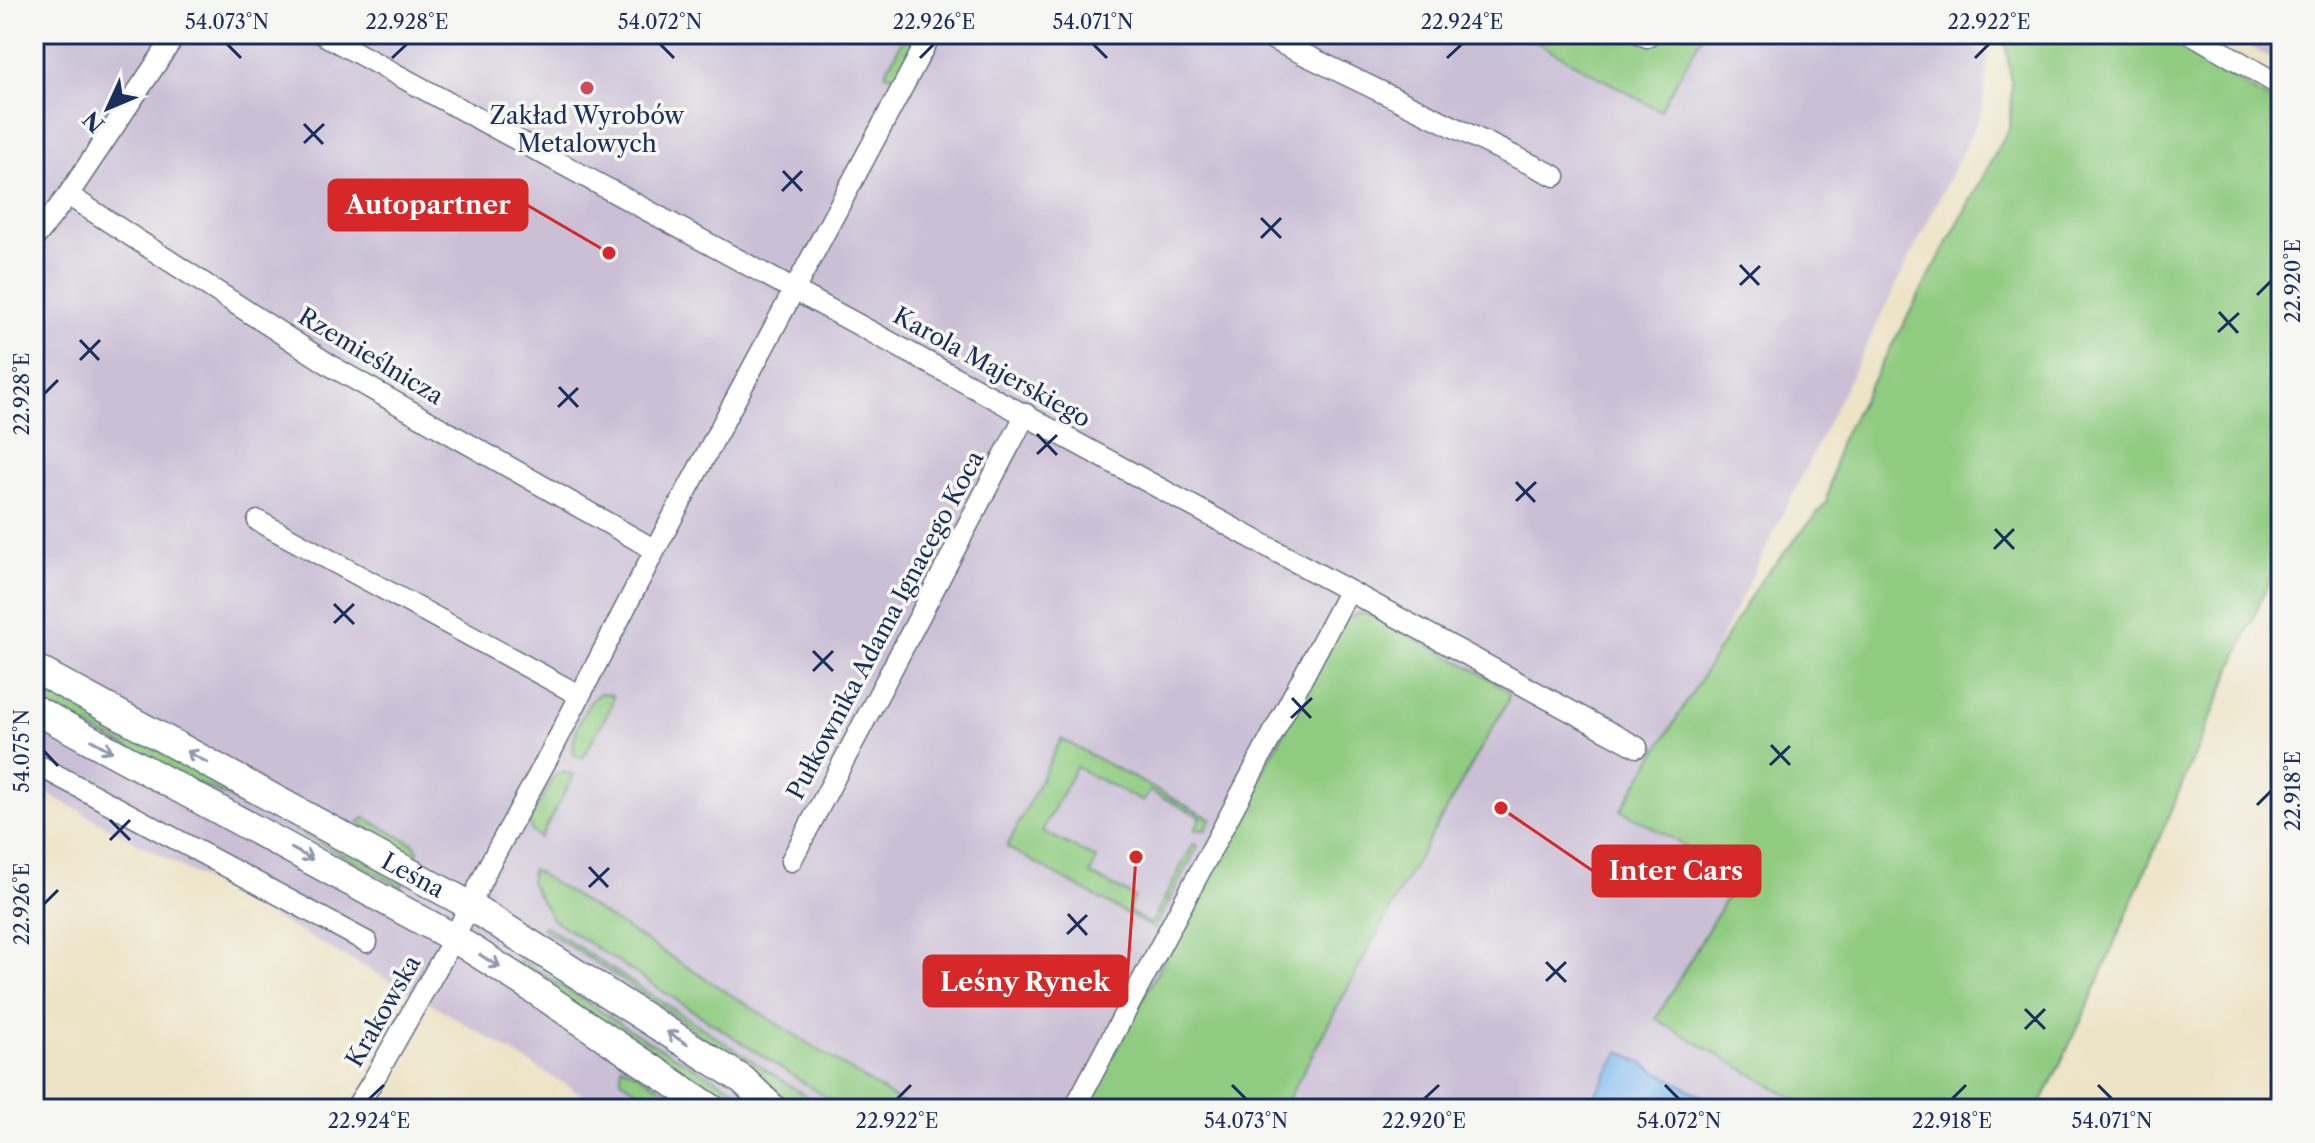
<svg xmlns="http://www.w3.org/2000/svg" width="2315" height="1143" viewBox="0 0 2315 1143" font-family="'Libre Caslon Text',serif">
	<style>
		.industrial { fill: #cbbfd5 }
		.green { fill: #8fcb80; stroke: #557d6f; stroke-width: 2 }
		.water { fill: #7db8ef; stroke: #4c74a6; stroke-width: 2 }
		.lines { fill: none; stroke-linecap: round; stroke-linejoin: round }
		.street-casing { stroke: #646e82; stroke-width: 23 }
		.secondary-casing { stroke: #646e82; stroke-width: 31 }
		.street { stroke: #fff; stroke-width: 20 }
		.secondary { stroke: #fff; stroke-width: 28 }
		.oneway { stroke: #8d97ae }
		.ticks { fill: none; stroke: #1b2f5e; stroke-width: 3 }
		.poi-dot { fill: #d1495b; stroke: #f6f6f2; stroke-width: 3 }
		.labels { text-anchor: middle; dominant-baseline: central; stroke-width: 7; stroke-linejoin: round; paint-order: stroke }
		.poi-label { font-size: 24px; fill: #1b2f5e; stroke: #f6f6f2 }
		.street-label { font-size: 24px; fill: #1b2f5e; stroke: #f6f6f2 }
		.leader { fill: none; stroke: #d62828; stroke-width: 3 }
		.callout-dot { fill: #d62828; stroke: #f6f6f2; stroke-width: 3 }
		.callout { fill: #d62828; stroke: #d62828; stroke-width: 3 }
		.callout-label { font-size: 26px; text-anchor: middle; font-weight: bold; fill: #fff }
		.neatline { fill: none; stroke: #1b2f5e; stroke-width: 3 }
		.ticks-label { font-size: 20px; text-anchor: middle; fill: #1b2f5e }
	</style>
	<rect width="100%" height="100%" fill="#f6f6f2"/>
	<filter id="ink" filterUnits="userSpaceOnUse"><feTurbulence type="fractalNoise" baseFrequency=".0125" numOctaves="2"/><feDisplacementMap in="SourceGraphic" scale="16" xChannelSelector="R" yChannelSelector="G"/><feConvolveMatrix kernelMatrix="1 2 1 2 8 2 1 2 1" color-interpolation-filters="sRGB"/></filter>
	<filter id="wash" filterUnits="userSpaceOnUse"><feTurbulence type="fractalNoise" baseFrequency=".006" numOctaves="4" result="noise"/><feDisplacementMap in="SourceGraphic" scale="32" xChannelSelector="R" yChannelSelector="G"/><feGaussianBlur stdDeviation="1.8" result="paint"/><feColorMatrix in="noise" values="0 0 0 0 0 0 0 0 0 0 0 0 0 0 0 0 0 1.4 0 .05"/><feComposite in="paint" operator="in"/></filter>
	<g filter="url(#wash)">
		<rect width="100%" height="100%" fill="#ede3c6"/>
		<!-- industrial -->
		<path class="industrial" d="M34 34H1949L1988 55 1982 112 1652 778 1881 1095 1874 1109H606L434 1005 34 786Z
			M2229 34H2281V65Z"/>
		<!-- green -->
		<path class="green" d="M906 34H921L900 73 891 76 885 73Z
			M1522 34H1703L1660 111Z
			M2004 34H2159L2281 107V553L2083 1017 2038 1109H1812L1656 1019 1739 876 1621 810 1758 584 1826 503 1839 443 2010 127 2012 86Z
			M1359 613 1368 614 1474 669 1509 692 1508 701 1398 894 1283 1109H1085L1343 620Z
			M34 682 404 881 401 887 263 812 187 779 34 699Z
			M601 693 613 695 611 707 582 759 574 754C570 738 586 700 601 693Z
			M1061 739 1211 819 1205 830H1195L1201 817 1150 791 1143 802 1076 767 1042 831 1097 859 1090 874 1135 897 1128 911 1151 924 1193 844 1198 846 1154 929 1007 847Z
			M562 772 574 775 540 838 532 832 529 821 555 775Z
			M365 818 414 844 418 851 414 862 359 822Z
			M532 869 912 1109H844L552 919 530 882Z
			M546 926 826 1109H784C714 1036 627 983 542 928Z
			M521 960 644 1039 741 1093 760 1109H735L517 967Z
			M621 1066 637 1073 696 1109H668L621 1080Z"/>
		<!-- water -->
		<path class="water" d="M1620 1051 1725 1109H1587Z"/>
	</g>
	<g filter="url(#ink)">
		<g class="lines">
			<!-- street casing -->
			<g class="street-casing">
				<path id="street" d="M322 34 1637 747
					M1262 34 1555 176
					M1641 34 1647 37 1649 34
					M2192 34 2281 86
					M68 195 333 367 655 550
					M34 239 68 195 176 34
					M258 521 579 695
					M34 763 367 942
					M791 861 1026 414
					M355 1109 374 1079 454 938 489 865 551 752 655 550 931 34
					M1074 1109 1348 592"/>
			</g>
			<!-- secondary casing -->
			<g class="secondary-casing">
				<g id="secondary">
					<path id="s1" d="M34 668 469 905 743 1080 773 1109"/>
					<path d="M34 709 454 938 526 984 712 1109"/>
				</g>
			</g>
			<!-- street -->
			<use href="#street" class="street"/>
			<!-- secondary -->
			<use href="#secondary" class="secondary"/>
		</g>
		<!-- one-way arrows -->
		<defs><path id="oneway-shaft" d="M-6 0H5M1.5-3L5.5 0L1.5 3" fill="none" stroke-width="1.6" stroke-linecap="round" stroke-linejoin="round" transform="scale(2)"/></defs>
		<g class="oneway">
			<use href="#oneway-shaft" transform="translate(102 746) rotate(29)"/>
			<use href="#oneway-shaft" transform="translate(197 757) rotate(-152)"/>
			<use href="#oneway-shaft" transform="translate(302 854) rotate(28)"/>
			<use href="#oneway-shaft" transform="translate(490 961) rotate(32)"/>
			<use href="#oneway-shaft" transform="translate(677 1038) rotate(-148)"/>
		</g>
	</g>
	<!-- ticks -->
	<path class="ticks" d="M227 44 241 58M660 44 674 58M1093 44 1107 58M392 58 407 44M920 58 934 44M1447 58 1462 44M1975 58 1989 44M304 124 323 144M304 143 324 124M783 171 802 191M782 191 802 171M1261 218 1281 238M1261 238 1281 218M1740 265 1759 285M1740 285 1760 266M2257 295 2271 281M2219 312 2238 333M2218 332 2239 313M80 340 99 360M80 360 100 340M559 387 578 407M44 394 58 380M558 407 578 388M1037 434 1057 455M1037 454 1057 435M1516 482 1535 502M1516 501 1536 482M1995 529 2014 549M1994 549 2014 529M334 604 354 624M334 623 354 604M813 651 833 671M813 671 833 651M1292 698 1311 718M1291 718 1312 698M1771 745 1790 765M44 751 58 766M1770 765 1790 746M2257 805 2271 791M110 820 130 840M110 840 130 820M589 867 608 887M589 887 609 868M44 904 58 890M1068 914 1087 935M1067 934 1087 915M1546 962 1566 982M1546 981 1566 962M2025 1009 2045 1029M2025 1029 2045 1009M1232 1085 1246 1099M1665 1085 1679 1099M2098 1085 2112 1099M369 1099 384 1085M897 1099 911 1085M1424 1099 1439 1085M1952 1099 1966 1085"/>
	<!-- markers -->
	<circle class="poi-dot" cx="587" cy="88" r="8"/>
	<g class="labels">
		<!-- poi labels -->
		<g class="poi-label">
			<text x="587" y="115">Zakład Wyrobów<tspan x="587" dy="28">Metalowych</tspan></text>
		</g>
		<!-- street labels -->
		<g class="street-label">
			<text transform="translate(371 356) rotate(31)">Rzemieślnicza</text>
			<text transform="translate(992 367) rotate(29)">Karola Majerskiego</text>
			<text transform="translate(885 625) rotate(-62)">Pułkownika Adama Ignacego Koca</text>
			<text stroke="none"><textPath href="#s1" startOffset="432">Leśna</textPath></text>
			<text transform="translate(383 1011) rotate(-60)">Krakowska</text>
		</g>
	</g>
	<!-- callouts -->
	<path class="leader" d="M609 253L527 205M1501 808L1593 871M1136 857L1127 981"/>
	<g class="callout-dot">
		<circle cx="609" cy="253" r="8"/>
		<circle cx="1501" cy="808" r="8"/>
		<circle cx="1136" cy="857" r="8"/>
	</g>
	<g class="callout">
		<rect x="329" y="180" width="198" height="50" rx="8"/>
		<rect x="1593" y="846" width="167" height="50" rx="8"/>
		<rect x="924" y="956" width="203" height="50" rx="8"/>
	</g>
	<g class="callout-label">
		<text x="428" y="214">Autopartner</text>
		<text x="1676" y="880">Inter Cars</text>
		<text x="1025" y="991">Leśny Rynek</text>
	</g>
	<!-- margin -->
	<rect width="2315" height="1143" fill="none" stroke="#f6f6f2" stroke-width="88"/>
	<!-- north arrow -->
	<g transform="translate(108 108) rotate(226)" stroke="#f6f6f2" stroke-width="6" paint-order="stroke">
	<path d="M0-6L14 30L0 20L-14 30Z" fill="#1b2f5e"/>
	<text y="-12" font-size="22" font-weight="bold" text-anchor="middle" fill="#1b2f5e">N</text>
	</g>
	<rect x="44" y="44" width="2227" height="1055" class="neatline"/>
	<g class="ticks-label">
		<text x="227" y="29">54.073°N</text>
		<text x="407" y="29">22.928°E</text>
		<text x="660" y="29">54.072°N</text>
		<text x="934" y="29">22.926°E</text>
		<text x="1093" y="29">54.071°N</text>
		<text x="1462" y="29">22.924°E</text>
		<text x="1989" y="29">22.922°E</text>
		<text transform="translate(2293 281) rotate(-90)" y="7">22.920°E</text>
		<text transform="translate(22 394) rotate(-90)" y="7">22.928°E</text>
		<text transform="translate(22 751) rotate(-90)" y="7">54.075°N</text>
		<text transform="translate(2293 791) rotate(-90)" y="7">22.918°E</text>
		<text transform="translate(22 904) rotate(-90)" y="7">22.926°E</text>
		<text x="369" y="1128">22.924°E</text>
		<text x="897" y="1128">22.922°E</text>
		<text x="1246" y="1128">54.073°N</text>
		<text x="1424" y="1128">22.920°E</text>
		<text x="1679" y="1128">54.072°N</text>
		<text x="1952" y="1128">22.918°E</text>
		<text x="2112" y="1128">54.071°N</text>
	</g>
</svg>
